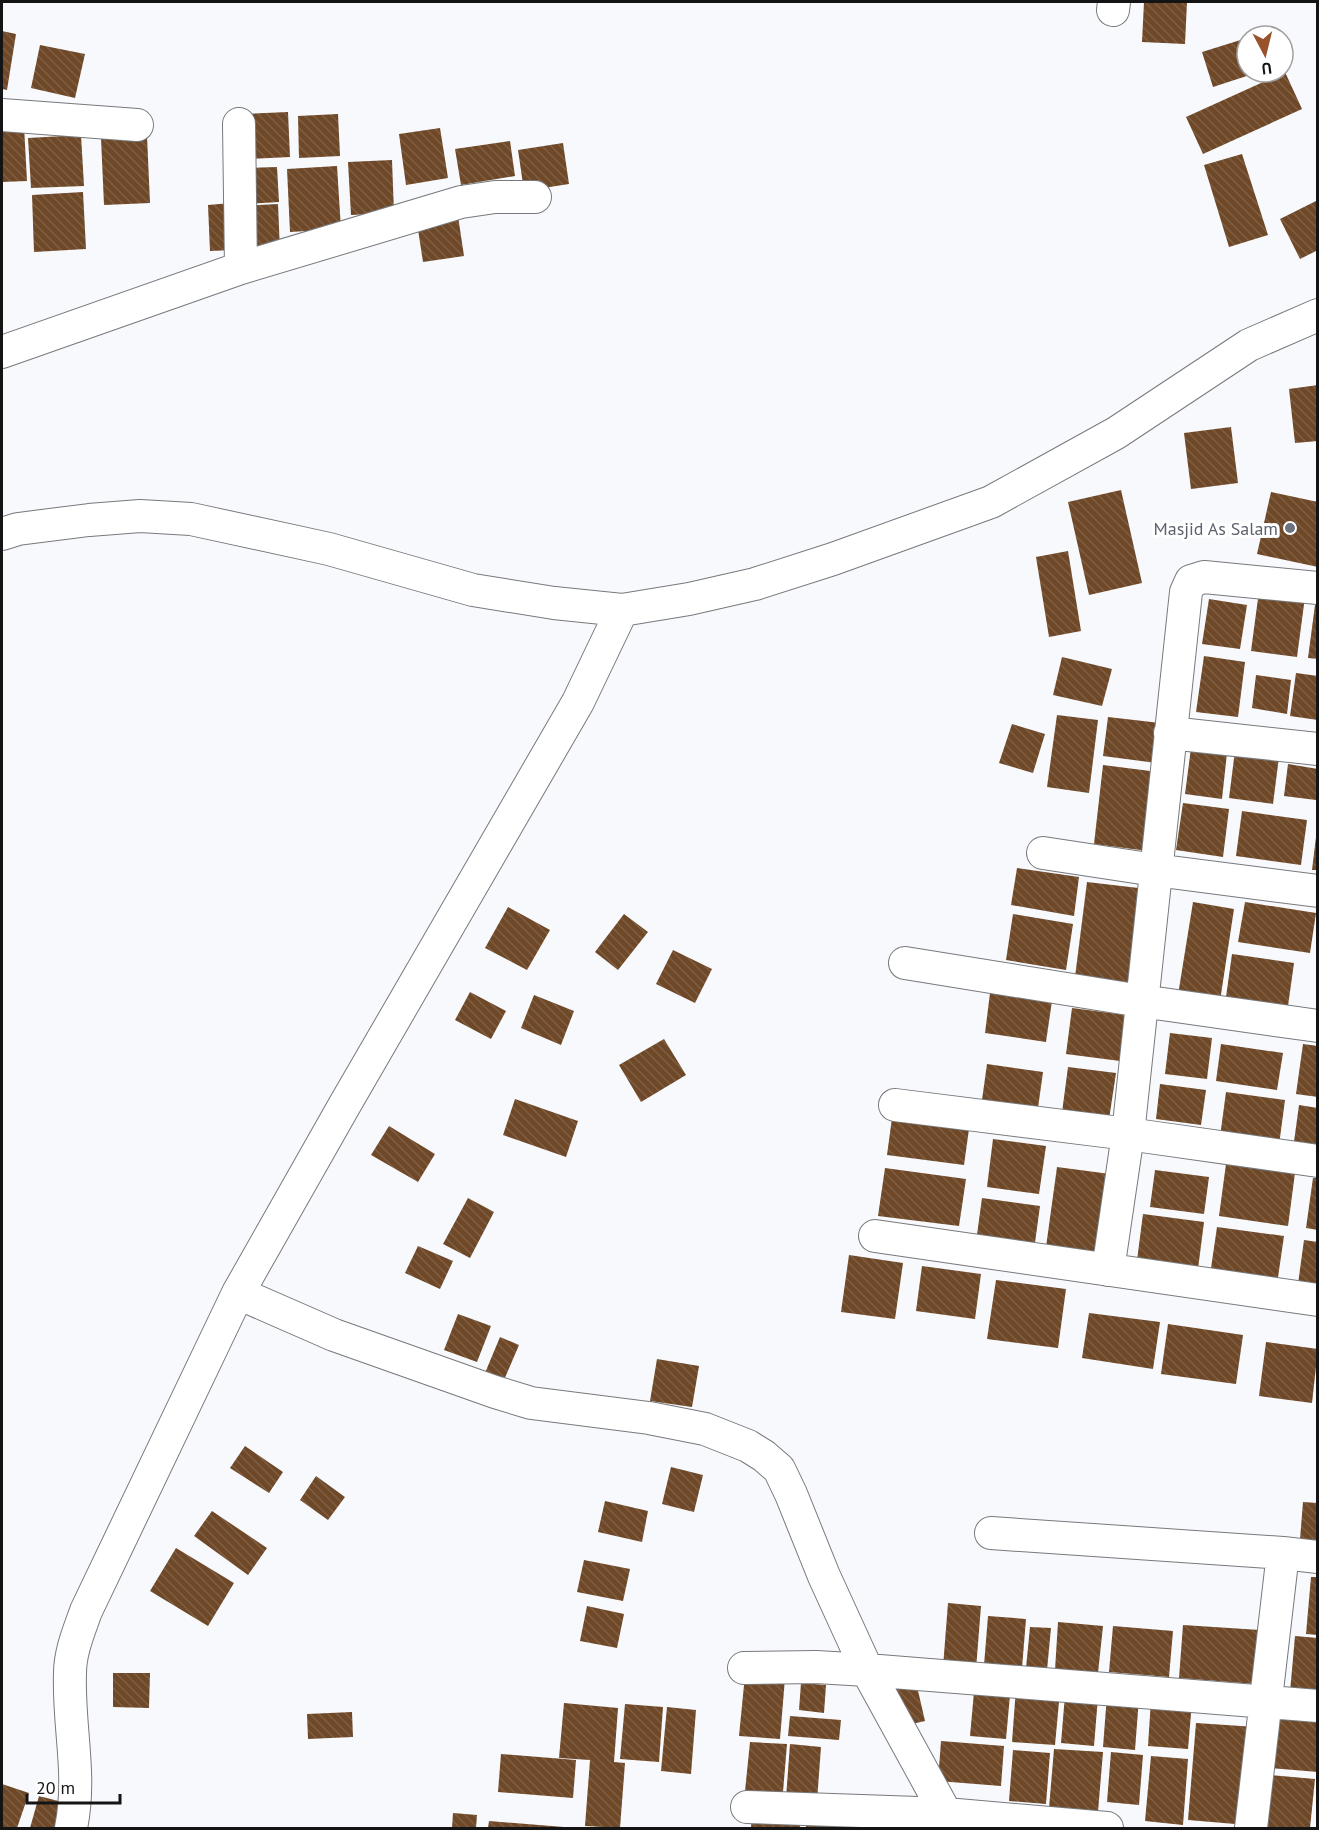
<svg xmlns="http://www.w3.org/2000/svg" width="1319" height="1830" viewBox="0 0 1319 1830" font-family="'PT Sans',sans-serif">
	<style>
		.building { fill: url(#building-back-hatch) }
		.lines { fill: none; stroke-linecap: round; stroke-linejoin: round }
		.minor-casing { stroke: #77797c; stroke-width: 34 }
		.minor { stroke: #fff; stroke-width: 32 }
		.worship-dot { fill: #6b7280; stroke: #fff; stroke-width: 2 }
		.labels { text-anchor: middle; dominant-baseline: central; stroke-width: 6; stroke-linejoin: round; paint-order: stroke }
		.worship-label { font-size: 18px; fill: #5b616d; stroke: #fff; text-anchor: end }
	</style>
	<defs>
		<pattern id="building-back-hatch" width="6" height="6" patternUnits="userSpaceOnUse" patternTransform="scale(1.5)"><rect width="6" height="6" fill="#6f4827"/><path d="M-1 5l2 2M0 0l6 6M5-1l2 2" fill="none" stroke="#7e5e44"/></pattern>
	</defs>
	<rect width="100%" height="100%" fill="#f7f9fc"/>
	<!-- building -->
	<path class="building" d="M1144 2H1187L1185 44 1142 42Z
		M2 31 16 34 7 90 2 89Z
		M1268 31 1269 36H1255V35Z
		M1247 38V72H1259L1213 87 1202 52Z
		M40 45 85 54 75 98 31 88Z
		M1285 72 1302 109 1203 154 1186 117Z
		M288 112 290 157 247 159 244 114Z
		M338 114 340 156 299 158 298 116Z
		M24 126 27 181 2 182V127Z
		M440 128 448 178 406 185 399 134Z
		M81 135 84 186 31 188 28 138Z
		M147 136 150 203 104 205 101 138Z
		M510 141 515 176 461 185 455 149Z
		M563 143 569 184 524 191 518 150Z
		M1242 154 1268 235 1229 247 1204 165Z
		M392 160 394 213 351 215 348 162Z
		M337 166 341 229 290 232 287 169Z
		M277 167 279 202 245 204 244 168Z
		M83 192 86 249 34 252 32 195Z
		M1318 200V250L1300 259 1280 219Z
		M231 203 234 250 210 251 208 205Z
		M278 204 280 251 246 252 243 206Z
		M458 216 464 256 423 262 417 223Z
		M1318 385V441L1295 443 1289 389Z
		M1231 427 1238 483 1191 489 1184 433Z
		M1121 490 1142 583 1089 595 1068 502Z
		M1271 492 1318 502V567L1257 554Z
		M1068 551 1081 631 1049 637 1036 557Z
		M1259 591 1305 597 1297 657 1251 651Z
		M1209 599 1247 605 1240 649 1202 644Z
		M1315 605H1318V659L1308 658Z
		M1204 656 1245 662 1238 717 1196 712Z
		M1062 657 1112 669 1102 706 1053 695Z
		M1296 673 1318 676V720L1290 716Z
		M1256 675 1291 680 1287 714 1252 708Z
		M1057 715 1098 720 1089 793 1047 787Z
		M1108 717 1169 724 1164 764 1103 756Z
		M1012 724 1045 734 1033 773 999 763Z
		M1236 743 1280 749 1273 804 1229 798Z
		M1191 748 1227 753 1222 799 1185 794Z
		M1288 764 1318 769 1316 800 1284 796Z
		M1103 765 1158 772 1148 851 1094 844Z
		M1183 803 1229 809 1223 857 1176 850Z
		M1242 811 1307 820 1301 865 1236 856Z
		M1316 837H1318V870H1312Z
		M1017 868 1079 877 1074 916 1011 905Z
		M1087 882 1147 889 1134 985 1075 977Z
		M1193 902 1234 909 1220 1001 1178 995Z
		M1245 902 1316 913 1310 953 1238 942Z
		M508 907 550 930 527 970 485 948Z
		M624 914 648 932 618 970 595 952Z
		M1013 914 1073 924 1066 970 1006 960Z
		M673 950 712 969 695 1003 656 984Z
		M1232 954 1294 963 1288 1006 1226 997Z
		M470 992 506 1011 491 1039 455 1020Z
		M990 993 1052 1001 1046 1042 985 1033Z
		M534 995 574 1011 561 1045 521 1028Z
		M1072 1008 1126 1015 1120 1061 1066 1054Z
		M1170 1033 1212 1038 1207 1079 1165 1074Z
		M664 1039 686 1075 641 1102 619 1065Z
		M1221 1044 1283 1053 1277 1090 1216 1081Z
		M1303 1044 1318 1046V1097L1296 1094Z
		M987 1064 1043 1072 1037 1115 981 1107Z
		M1068 1067 1116 1073 1108 1126 1061 1120Z
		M1160 1084 1206 1090 1201 1125 1156 1119Z
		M1226 1092 1285 1100 1279 1145 1220 1137Z
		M515 1099 578 1121 566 1157 503 1135Z
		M1299 1105 1318 1108V1153L1293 1149Z
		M892 1118 969 1129 964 1165 887 1155Z
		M389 1126 435 1154 418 1182 371 1155Z
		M993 1139 1046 1146 1039 1194 987 1187Z
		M1226 1164 1295 1173 1288 1226 1219 1216Z
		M1057 1167 1110 1174 1099 1254 1046 1247Z
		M885 1168 966 1179 959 1226 878 1216Z
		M1155 1170 1209 1177 1204 1214 1150 1207Z
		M1313 1178H1318V1230L1306 1228Z
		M468 1198 494 1212 470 1258 443 1244Z
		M982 1198 1040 1206 1034 1250 976 1242Z
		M1143 1214 1204 1222 1197 1277 1136 1268Z
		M1217 1227 1284 1236 1277 1284 1210 1275Z
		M1304 1240 1318 1242V1286L1298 1284Z
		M418 1246 453 1261 440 1289 405 1273Z
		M849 1255 903 1263 895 1319 841 1312Z
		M922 1266 981 1274 975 1319 916 1311Z
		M996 1280 1066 1289 1058 1348 987 1339Z
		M1089 1313 1160 1322 1153 1369 1082 1358Z
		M458 1314 491 1326 477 1362 444 1350Z
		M1168 1324 1243 1335 1236 1384 1161 1374Z
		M500 1337 519 1345 504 1380 485 1373Z
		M1266 1342 1318 1349 1312 1403 1259 1396Z
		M657 1359 699 1366 692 1407 650 1401Z
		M245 1446 283 1472 269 1493 230 1468Z
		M671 1467 703 1475 694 1512 662 1504Z
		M316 1476 345 1497 328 1520 300 1500Z
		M605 1501 648 1511 642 1542 598 1532Z
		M1303 1502 1318 1503V1553L1299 1552Z
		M212 1511 267 1548 248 1575 194 1536Z
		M176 1548 234 1583 208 1626 150 1591Z
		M584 1560 630 1569 623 1601 577 1592Z
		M1311 1577H1318V1635L1306 1634Z
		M948 1603 981 1606 976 1669 943 1667Z
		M587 1606 624 1614 617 1648 580 1641Z
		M988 1616 1026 1619 1022 1668 984 1665Z
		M1058 1622 1103 1626 1098 1673 1055 1670Z
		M1183 1625 1260 1630 1255 1684 1179 1678Z
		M1113 1626 1173 1631 1169 1677 1109 1672Z
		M1030 1627 1051 1628 1047 1670 1026 1668Z
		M1295 1636 1318 1638V1695L1290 1692Z
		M113 1673H150L149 1708 113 1707Z
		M745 1675 785 1678 780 1739 739 1736Z
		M975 1681 1011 1684 1006 1739 970 1736Z
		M916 1682 925 1721 903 1726 894 1687Z
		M801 1683 826 1685 824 1713 799 1710Z
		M1016 1688 1060 1691 1055 1745 1012 1742Z
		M1065 1695 1098 1697 1094 1746 1061 1743Z
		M1107 1695 1139 1698 1135 1750 1103 1747Z
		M1151 1700 1192 1702 1188 1749 1148 1746Z
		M564 1703 618 1708 614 1762 625 1763 620 1828 585 1826 590 1760 559 1758Z
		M625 1704 663 1707 659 1762 620 1759Z
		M667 1707 696 1710 691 1774 661 1771Z
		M352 1712 353 1737 308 1739 307 1714Z
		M1275 1713 1318 1716V1772L1270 1768Z
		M790 1716 841 1720 839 1740 788 1736Z
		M1196 1723 1256 1727 1247 1825 1188 1820Z
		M941 1741 1004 1746 1001 1786 938 1781Z
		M750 1742 787 1744 782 1804 744 1801Z
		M790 1744 821 1747 817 1801 786 1798Z
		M1054 1749 1103 1752 1098 1812 1049 1808Z
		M1013 1750 1050 1753 1046 1804 1009 1801Z
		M1111 1752 1143 1755 1139 1805 1107 1802Z
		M501 1754 576 1760 573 1798 498 1792Z
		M1151 1756 1188 1759 1183 1825 1145 1821Z
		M1269 1775 1315 1779 1310 1828H1264Z
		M2 1784 29 1793 17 1828H2Z
		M39 1796 70 1804 64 1828H30Z
		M752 1812 801 1815 800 1828H751Z
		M453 1813 477 1815 476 1828H452Z
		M489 1821 564 1827V1828H488Z
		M806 1822 834 1824 833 1828H806Z
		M840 1824 857 1825V1828H839Z"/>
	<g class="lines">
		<!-- minor casing -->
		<g class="minor-casing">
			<path id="minor" d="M1113 10 1114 2
				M2 115 137 125
				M239 124 241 268
				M2 352 241 268 461 202 495 197H535
				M2 534 18 529 89 520 140 516 191 519 329 549 473 590 554 603 622 610 689 599 755 584 833 559 991 502 1116 433 1249 345 1318 315
				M1170 733 1318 749
				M1043 853 1155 870 1318 891
				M905 963 1141 1001 1318 1026
				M895 1105 1128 1134 1318 1161
				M875 1236 1318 1300
				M1108 1270 1128 1134 1186 592 1191 581 1204 577 1318 588
				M238 1293 334 1335 495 1392 531 1403 649 1418 705 1429 748 1446 764 1456 779 1469 791 1494 824 1576 867 1670 946 1814 944 1828
				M991 1533 1283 1553 1318 1557
				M744 1668 816 1667 867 1670 1318 1706
				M747 1807 946 1814 1107 1828
				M71 1828C82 1774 68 1727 70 1673 70 1652 79 1631 86 1611L238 1293 344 1106 578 702 622 610
				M1251 1828 1283 1553"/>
		</g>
		<!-- minor -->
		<use href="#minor" class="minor"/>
	</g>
	<!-- markers -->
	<circle class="worship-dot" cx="1290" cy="528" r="6"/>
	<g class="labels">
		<!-- worship labels -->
		<g class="worship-label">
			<text x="1278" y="528">Masjid As Salam</text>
		</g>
	</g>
	<!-- border -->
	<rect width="1319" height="1830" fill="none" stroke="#141415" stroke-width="6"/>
	<!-- north arrow -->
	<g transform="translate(1265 54) rotate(173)"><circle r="28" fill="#ffffff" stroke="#a1a1a1" stroke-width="1.5"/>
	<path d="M0-4.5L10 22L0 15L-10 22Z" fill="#99522b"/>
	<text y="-9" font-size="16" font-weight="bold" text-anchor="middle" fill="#141415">U</text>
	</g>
	<!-- scale -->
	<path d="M27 1794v9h93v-9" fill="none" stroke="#141415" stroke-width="3"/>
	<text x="36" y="1794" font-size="18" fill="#141415" stroke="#ffffff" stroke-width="4.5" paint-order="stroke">20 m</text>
</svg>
